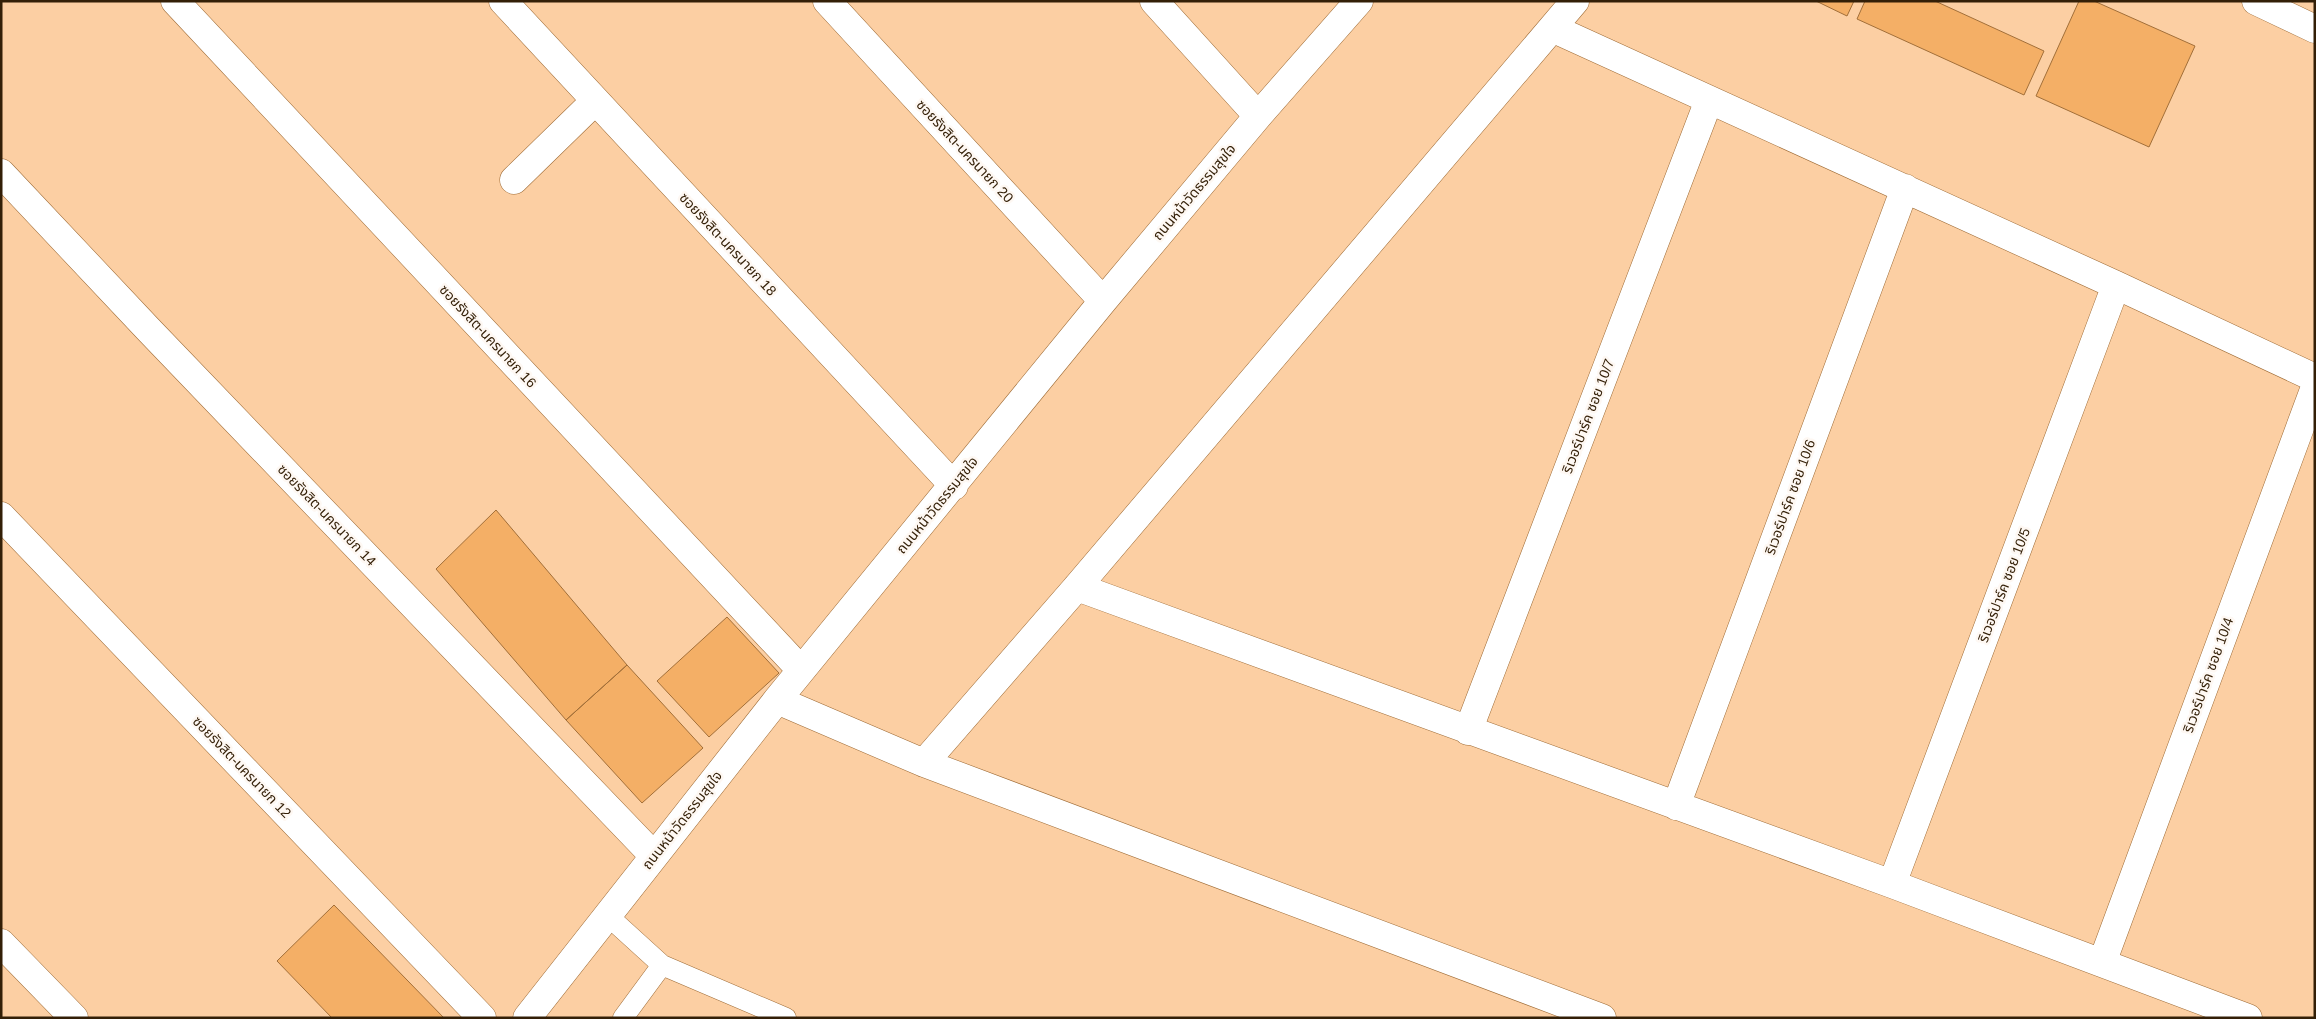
<svg xmlns="http://www.w3.org/2000/svg" width="2316" height="1019" viewBox="0 0 2316 1019" font-family="Helvetica,'Noto Sans Thai',sans-serif">
	<style>
		.building { fill: #f4af66; stroke: #a26f39 }
		.lines { fill: none; stroke-linecap: round; stroke-linejoin: round }
		.service-casing { stroke: #9e6b35; stroke-width: 21 }
		.minor-casing { stroke: #9e6b35; stroke-width: 29 }
		.service { stroke: #fff; stroke-width: 20 }
		.minor { stroke: #fff; stroke-width: 28 }
		.labels { text-anchor: middle; dominant-baseline: central; stroke-width: 5; stroke-linejoin: round; paint-order: stroke }
		.street-label { font-size: 14px; fill: #331f07; stroke: #fef8f3 }
	</style>
	<rect width="100%" height="100%" fill="#fccfa3"/>
	<!-- building -->
	<path class="building" d="M1816 1H1854L1847 16Z
		M1865 1H1935L2044 51 2024 95 1857 19Z
		M2079 1H2094L2195 46 2149 147 2036 96Z
		M496 510 627 665 566 720 436 569Z
		M727 617 779 673 709 737 657 681Z
		M627 665 703 748 642 803 566 720Z
		M334 905 444 1018H332L277 961Z"/>
	<g class="lines">
		<!-- service casing -->
		<g class="service-casing">
			<path id="service" d="M607 915 662 965 786 1018
				M623 1018 662 965"/>
		</g>
		<!-- minor casing -->
		<g class="minor-casing">
			<path id="minor" d="M175 1 801 670
				M503 1 954 486
				M827 1 1103 301
				M1154 1 1258 116
				M2256 1 2315 29
				M1552 28 2116 285 2315 378
				M1 173 148 329 654 856
				M514 180 595 101
				M1 516 482 1018
				M1077 587 1892 884 2248 1018
				M777 700 924 763 1602 1018
				M1468 731 1709 100
				M924 763 1077 587 1575 1
				M1676 806 1905 188
				M1892 884 2116 285
				M1 943 74 1018
				M2102 963 2315 387
				M527 1018 777 700 1103 301 1258 116 1359 1"/>
		</g>
		<!-- service -->
		<use href="#service" class="service"/>
		<!-- minor -->
		<use href="#minor" class="minor"/>
	</g>
	<g class="labels">
		<!-- street labels -->
		<g class="street-label">
			<text transform="translate(965 151) rotate(47)">ซอยรังสิต-นครนายก 20</text>
			<text transform="translate(1194 192) rotate(-50)">ถนนหน้าวัดธรรมสุขใจ</text>
			<text transform="translate(728 244) rotate(47)">ซอยรังสิต-นครนายก 18</text>
			<text transform="translate(488 336) rotate(47)">ซอยรังสิต-นครนายก 16</text>
			<text transform="translate(1588 416) rotate(-69)">ริเวอร์ปาร์ค ซอย 10/7</text>
			<text transform="translate(1790 497) rotate(-70)">ริเวอร์ปาร์ค ซอย 10/6</text>
			<text transform="translate(937 505) rotate(-51)">ถนนหน้าวัดธรรมสุขใจ</text>
			<text transform="translate(327 515) rotate(46)">ซอยรังสิต-นครนายก 14</text>
			<text transform="translate(2004 585) rotate(-69)">ริเวอร์ปาร์ค ซอย 10/5</text>
			<text transform="translate(2208 675) rotate(-70)">ริเวอร์ปาร์ค ซอย 10/4</text>
			<text transform="translate(242 767) rotate(46)">ซอยรังสิต-นครนายก 12</text>
			<text transform="translate(682 820) rotate(-52)">ถนนหน้าวัดธรรมสุขใจ</text>
		</g>
	</g>
	<!-- border -->
	<rect width="2316" height="1019" fill="none" stroke="#331f07" stroke-width="5"/>
</svg>
